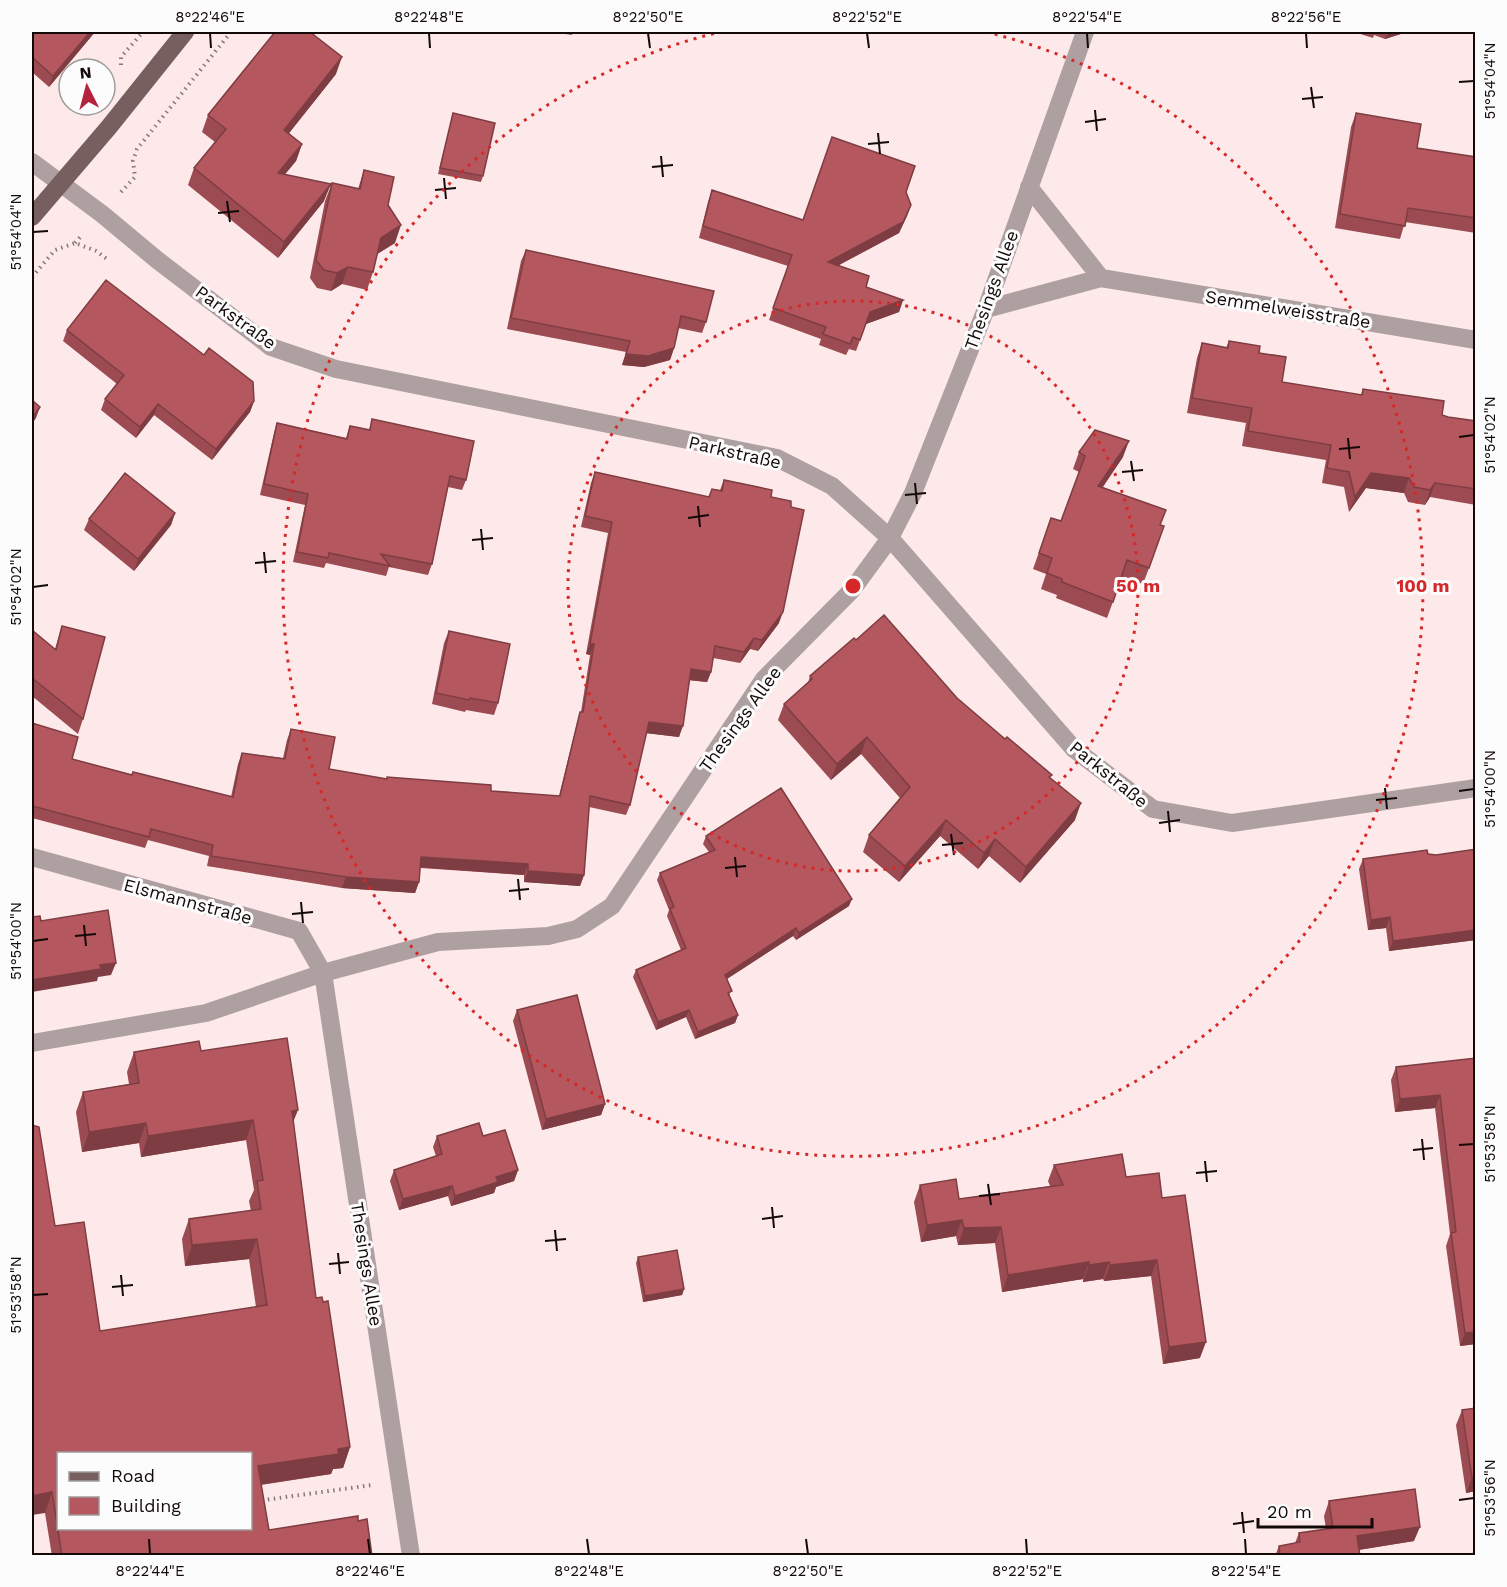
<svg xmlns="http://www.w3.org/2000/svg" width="1507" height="1587" viewBox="0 0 1507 1587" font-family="'Work Sans',sans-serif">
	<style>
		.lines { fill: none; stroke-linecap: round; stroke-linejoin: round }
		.path { stroke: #877878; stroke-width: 4; stroke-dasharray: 1.5 4.5; stroke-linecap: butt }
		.minor { stroke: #aea0a0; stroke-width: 18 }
		.major { stroke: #775f5f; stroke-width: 18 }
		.wall { fill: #9b4b51 }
		.shaded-wall { fill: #7e3d42 }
		.building { fill: #b4575e; stroke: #7e3d42; stroke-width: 1.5; fill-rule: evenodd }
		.ticks { fill: none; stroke: #130909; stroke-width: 2 }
		.ring { fill: none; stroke: #d62828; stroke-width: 3; stroke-dasharray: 3 6 }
		.labels { text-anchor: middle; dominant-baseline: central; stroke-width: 6; stroke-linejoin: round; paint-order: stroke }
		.street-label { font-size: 18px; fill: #130909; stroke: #fcfcfc }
		.centre { fill: #d62828; stroke: #fcfcfc; stroke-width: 3 }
		.ring-label { font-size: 18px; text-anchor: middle; font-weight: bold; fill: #d62828; stroke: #fcfcfc; stroke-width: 6; stroke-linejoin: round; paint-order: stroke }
		.neatline { fill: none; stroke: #130909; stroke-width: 2 }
		.ticks-label { font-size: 15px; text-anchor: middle; fill: #130909 }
	</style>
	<rect width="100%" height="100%" fill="#fde9e9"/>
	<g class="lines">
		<!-- path -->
		<path class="path" d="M121 65V57L143 32
			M121 192 135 177 133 161 137 149 231 32
			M75 243 82 235
			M32 277 55 250 75 243 96 251 107 259
			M250 1502 372 1485
			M32 1538 38 1537"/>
		<!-- minor -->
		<path class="minor" d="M32 162 102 214 156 259 271 347 336 369 777 458 832 486 890 538 1074 749 1153 809 1232 823 1476 788
			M1029 187 1101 278
			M986 309 1101 278 1476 340
			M32 857 299 931 323 973 411 1556
			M32 1043 206 1013 323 973 438 942 548 936 577 929 612 906 764 679 852 590 890 538 913 493 986 309 1085 32"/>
		<!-- major -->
		<path class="major" d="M32 217 109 127 185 32"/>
	</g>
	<!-- wall -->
	<path class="wall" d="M32 32H95L49 87 32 72Z
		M552 32H573L572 35Z
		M1354 32H1407L1385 39 1374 35 1373 38Z
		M336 74 289 133 302 144 296 161 285 174 324 201 278 258 188 185 194 168 215 142 202 132 208 115Z
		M453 113 483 176 481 182 438 174Z
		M1356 113 1417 148 1476 157V233L1405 222 1400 239 1335 228 1351 127Z
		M364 170 388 205 395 243 377 254 373 272 367 290 342 284 331 291 317 288 310 278 325 201 332 183 358 189Z
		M712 190 803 220 906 192 911 205 907 216 899 233 839 265 866 287 903 300 899 312 866 324 856 351 849 349 846 355 819 345 821 339 769 320 788 266 699 238 708 202Z
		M526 250 706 322 702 333 678 328 674 348 670 360 644 367 622 365 626 352 507 329 521 261Z
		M67 330 254 401 250 412 212 460 154 415 136 438 101 410 105 399 117 384 63 341Z
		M1229 341 1259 353 1282 382 1361 395 1363 389 1448 417 1476 421V505L1430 497 1425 505 1408 502 1404 493 1366 488 1349 512 1344 487 1322 483 1326 460 1242 446 1246 423 1187 413 1197 358 1202 343 1226 348Z
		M372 419 466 480 462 490 448 487 432 564 428 575 389 567 386 576 326 563 324 568 293 562 305 505 260 495 274 433 277 423 346 438 350 426 369 430Z
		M1079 452 1123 457 1103 487 1160 525 1149 568 1143 584 1122 577 1107 618 1056 598 1057 595 1041 589 1046 574 1033 569 1051 518 1061 521 1079 472 1073 469Z
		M595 472 709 497 712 489 720 490 724 480 771 497 779 623 758 651 750 649 740 663 713 658 711 672 707 682 690 680 679 737 646 733 630 805 626 815 589 807 584 875 580 886 524 882V875L420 868 419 882 415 893 342 888 207 866 209 856 148 840 145 848 32 818V723L72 759 131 775 231 797 238 764 242 753 283 758 287 740 291 729 329 769 387 779 491 791 559 796 577 723 581 712 590 655 586 654 608 533 581 527 591 483Z
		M175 513 171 525 134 571 84 530 89 519Z
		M62 626 83 719 78 734 32 696V630L55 649Z
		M449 631 498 703 494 715 466 710 465 712 432 704 444 643Z
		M856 640 957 698 1005 739 1052 775 1050 778 1075 820 1020 883 989 856 978 869 940 836 899 882 863 852 869 835 900 798 861 754 831 780 778 720 784 704 808 683 810 676Z
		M706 836 849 906 796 940 793 936 727 979 730 996 738 1015 735 1023 695 1039 686 1017 656 1030 633 977 636 970 681 950 667 916 669 910 657 880 660 873 709 852 703 844Z
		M1476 849V940L1389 951 1386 928 1368 930 1359 869 1363 859 1428 854 1436 855Z
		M517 1010 605 1104 601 1115 542 1130 513 1021Z
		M201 1051 293 1122 316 1298 350 1447 343 1468 333 1469 331 1474 261 1485 269 1530 358 1521 372 1556H52L45 1513 55 1226 100 1331 256 1307 249 1259 185 1266 182 1239 189 1219 251 1211 249 1201 254 1190 246 1140 141 1157 139 1143 82 1152 76 1112 83 1092 129 1084 127 1072 134 1052Z
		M1476 1058V1344L1460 1346 1446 1246 1450 1234 1435 1108 1395 1112 1391 1080 1396 1067Z
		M437 1136H483L518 1170 514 1181 496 1187 494 1193 451 1206 448 1196 399 1210 390 1181 394 1170 436 1156 433 1147Z
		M1054 1165 1126 1177 1162 1198 1200 1358 1163 1364 1151 1276 1104 1281 1103 1279 1083 1282V1279L1002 1292 995 1243 958 1245 956 1236 921 1242 914 1202 920 1185 959 1199 1050 1186 1048 1181Z
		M638 1257 684 1289 682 1295 643 1302 636 1263Z
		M1462 1410 1476 1491 1466 1493 1456 1425Z
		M1329 1501 1414 1541 1359 1550 1360 1556H1275L1279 1546 1295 1543 1299 1533 1326 1529 1324 1516Z"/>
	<!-- shaded-wall -->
	<path class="shaded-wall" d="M90 32H95L49 87 53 76Z
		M1388 32H1407L1385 39Z
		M342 57 336 74 278 147 284 130Z
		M302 144 296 161 272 190 278 173Z
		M331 184 324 201 278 258 284 242Z
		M911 205 907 216 899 233 824 273 828 262Z
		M401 225 395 243 374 256 381 238Z
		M348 267 342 284 331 291 337 273Z
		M903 300 899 312 866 324 870 312Z
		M674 348 670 360 644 367 622 365 626 354Z
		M254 401 250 412 212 460 216 449Z
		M158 404 154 415 136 438 140 427Z
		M40 407 36 418 32 424V418Z
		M1129 441 1123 457 1092 502 1098 486Z
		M1371 473 1409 478 1404 493 1366 488 1349 512 1355 497Z
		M1435 483 1430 497 1425 505 1430 490Z
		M175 513 171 525 134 571 138 559Z
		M783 612 779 623 758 651 762 640Z
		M754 638 750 649 740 663 744 652Z
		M590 644H594L590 655 586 654Z
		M691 669 711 672 707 682 687 680Z
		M649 722 683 726 679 737 645 733Z
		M867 737 861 754 831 780 837 764Z
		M1081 803 1075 820 1020 883 1026 867Z
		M946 820 940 836 899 882 905 866Z
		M995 839 989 856 978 869 984 853Z
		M421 857 528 864 524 875 417 867Z
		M528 871 584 875 580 886 524 882Z
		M346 877 419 882 415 893 342 888Z
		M852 899 849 906 796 940 799 933Z
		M1390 917 1386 928 1368 930 1371 920Z
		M796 928 793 936 722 982 725 975Z
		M1476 930V940L1389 951 1393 941Z
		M116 963 111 975 98 977 97 981 32 992V980L100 965Z
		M689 1010 686 1017 656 1030 658 1022Z
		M738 1015 735 1023 695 1039 698 1032Z
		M1440 1095 1435 1108 1395 1112 1400 1099Z
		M605 1104 601 1115 542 1130 546 1119Z
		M298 1110 290 1130 292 1111Z
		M253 1120 246 1140 141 1157 148 1136Z
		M146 1123 139 1143 82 1152 89 1132Z
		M518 1170 514 1181 496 1187 494 1193 451 1206 455 1196 496 1177Z
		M452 1186 448 1196 399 1210 403 1199Z
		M962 1220 956 1236 921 1242 927 1225Z
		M1001 1227 995 1243 958 1245 964 1228Z
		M257 1239 249 1259 185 1266 192 1245Z
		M1157 1260 1151 1276 1104 1281 1110 1265Z
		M1089 1262 1083 1279 1002 1292 1008 1275Z
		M1109 1262 1103 1279 1083 1282 1089 1265Z
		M684 1289 682 1295 643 1302 645 1296Z
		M1476 1332V1344L1460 1346 1465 1333Z
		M1206 1342 1200 1358 1163 1364 1169 1347Z
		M350 1447 343 1468 333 1469 331 1474 251 1486 258 1466Z
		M1476 1477V1491L1466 1493 1472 1478Z
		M52 1492 45 1513 32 1515V1496Z
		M1420 1527 1414 1541 1351 1551 1357 1536Z"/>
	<!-- building -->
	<path class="building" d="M32 32H90L53 76 34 59H32Z
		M275 32H310L342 57 284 130 302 144 278 173 331 184 284 242 194 168 226 129 208 115Z
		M453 113 495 123 483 176 440 168Z
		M1356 113 1421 124 1417 148 1476 157V218L1408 208 1405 226 1340 214Z
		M832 137 915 166 906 192 911 205 903 222 828 262 869 276 866 287 903 300 870 312 860 340 853 337 850 344 823 334 826 327 773 308 792 255 703 226 712 190 803 220Z
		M364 170 394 177 388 205 401 225 381 238 373 272 348 267 337 273 324 270 316 260 332 183 360 189Z
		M526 250 714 291 706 322 681 316 674 348 648 356 626 354 630 341 511 318Z
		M106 280 204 355 209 348 253 382 254 401 216 449 158 404 140 427 105 399 124 375 67 330Z
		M1229 341 1260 346 1259 353 1286 357 1282 382 1362 395 1363 389 1444 401 1442 415 1448 417 1476 421V489L1435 483 1430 490 1414 487 1409 478 1371 473 1355 497 1349 472 1327 468 1331 445 1248 431 1252 408 1192 398 1202 343 1228 348Z
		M32 400 40 407 32 418Z
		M372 419 474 441 466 480 450 476 432 564 381 554 390 566 329 553 328 558 297 552 308 494 264 484 277 423 347 439 350 426 370 430Z
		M1095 430 1129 441 1098 486 1166 510 1160 525 1164 526 1149 568 1127 560 1113 602 1062 582V579L1047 573 1052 558 1039 553 1051 518 1061 521 1085 456 1079 452Z
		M595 472 709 497 712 489 722 491 724 480 772 490 771 497 791 501V507L804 510 783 612 762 640 754 638 744 652 715 646 711 672 691 669 683 726 649 722 630 805 590 796 584 875 528 871V864L421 857 419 882 346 877 211 856 213 845 151 829 149 837 32 806V723L78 737 72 759 132 775 133 772 233 797 242 753 285 759 291 729 335 737 329 769 387 779V777L491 785V791L560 796 580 712H583L594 644H590L612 522 585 516Z
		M125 473 175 513 138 559 89 519Z
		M884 615 957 698 1005 739 1007 737 1052 775 1049 777 1081 803 1026 867 995 839 984 853 946 820 905 866 869 835 910 787 867 737 837 764 784 704 812 679 810 676 854 638 856 640Z
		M62 626 105 637 83 719 32 678V630L56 650Z
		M449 631 510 644 498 703 470 698 469 700 436 693Z
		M781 788 852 899 799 933 796 928 725 975 732 991 728 993 738 1015 698 1032 689 1010 658 1022 636 970 686 948 670 909 674 907 660 873 715 850 706 836Z
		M1476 849V930L1393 941 1390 917 1371 920 1363 859 1427 850 1428 854 1436 855Z
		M108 910 116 963 100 965 101 969 32 980V917L40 916 41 921Z
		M577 995 605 1104 546 1119 517 1010Z
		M287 1038 298 1110 292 1111 316 1298 322 1297 323 1302 328 1301 350 1447 338 1449 339 1454 258 1466 269 1530 358 1516V1521L367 1519 372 1556H62L52 1492 32 1496V1125L39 1127 55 1226 84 1222 100 1331 267 1305 257 1239 192 1245 189 1219 261 1209 257 1181 263 1180 253 1120 148 1136 146 1123 89 1132 83 1092 139 1083 134 1052 199 1041 201 1051ZM58 1454H250V1528H58Z
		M1476 1058V1332L1465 1333 1451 1233 1456 1232 1440 1095 1400 1099 1396 1067Z
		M479 1123 483 1136 505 1130 518 1170 496 1177 498 1182 455 1196 452 1186 403 1199 394 1170 442 1154 437 1136Z
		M1122 1154 1126 1177 1159 1173 1162 1198 1185 1195 1206 1342 1169 1347 1157 1260 1110 1265 1109 1262 1089 1265V1262L1008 1275 1001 1227 964 1228 962 1220 927 1225 920 1185 956 1179 959 1199 1063 1185 1054 1165Z
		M677 1250 684 1289 645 1296 638 1257Z
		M1476 1408V1477L1472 1478 1462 1410Z
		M1415 1489 1420 1527 1357 1536 1360 1556H1280L1279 1546 1300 1542 1299 1533 1333 1528 1329 1501Z
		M1476 1553V1556H1460Z"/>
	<!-- ticks -->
	<path class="ticks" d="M210 33 211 48M429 33 430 48M648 33 650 48M867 33 869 48M1087 33 1088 48M1306 33 1307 48M1459 82 1474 81M1311 87 1314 108M1302 99 1323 97M1095 110 1097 131M1085 122 1106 119M878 133 880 154M868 144 889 142M661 156 663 177M652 167 673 165M444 178 446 199M435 190 456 188M227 201 230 222M218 213 239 211M33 232 48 231M1459 437 1474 435M1348 438 1350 459M1339 449 1360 447M1131 461 1134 481M1122 472 1143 470M915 483 917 504M905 495 926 493M698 506 700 527M688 518 709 515M481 529 483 550M472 540 493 538M264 552 266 573M255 563 276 561M33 587 48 585M1385 788 1387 809M1459 791 1474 789M1376 800 1397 798M1168 811 1170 832M1159 823 1180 820M951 834 954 855M942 845 963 843M735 857 737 877M725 868 746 866M518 879 520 900M509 891 529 889M301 902 303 923M292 914 313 912M84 925 86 946M75 936 96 934M33 941 48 939M1422 1139 1424 1160M1459 1145 1474 1144M1413 1150 1433 1148M1205 1161 1207 1182M1196 1173 1217 1171M988 1184 991 1205M979 1196 1000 1194M772 1207 774 1228M762 1219 783 1216M555 1230 557 1251M545 1241 566 1239M338 1253 340 1274M329 1264 349 1262M121 1275 123 1296M112 1287 133 1285M33 1295 48 1294M1459 1500 1474 1498M1242 1512 1244 1533M1233 1524 1254 1521M149 1539 150 1554M368 1539 370 1554M587 1539 589 1554M806 1539 808 1554M1026 1539 1027 1554M1245 1539 1246 1554"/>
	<!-- distance rings -->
	<g class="ring">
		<circle cx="853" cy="586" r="285"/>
		<path d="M986 32A570 570 0 1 1 720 32"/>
	</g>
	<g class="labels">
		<!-- street labels -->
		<g class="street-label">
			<text transform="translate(991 290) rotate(-70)">Thesings Allee</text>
			<text transform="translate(1288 309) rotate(9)">Semmelweisstraße</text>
			<text transform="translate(236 317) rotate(36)">Parkstraße</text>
			<text transform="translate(735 452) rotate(13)">Parkstraße</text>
			<text transform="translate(740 719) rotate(-54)">Thesings Allee</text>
			<text transform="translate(1109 774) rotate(39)">Parkstraße</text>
			<text transform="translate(188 901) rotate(15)">Elsmannstraße</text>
			<text transform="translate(367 1264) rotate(81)">Thesings Allee</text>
		</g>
	</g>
	<circle cx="853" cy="586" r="9" class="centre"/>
	<g class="ring-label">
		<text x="1138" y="592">50 m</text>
		<text x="1423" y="592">100 m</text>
	</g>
	<!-- border -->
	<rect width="1507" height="1587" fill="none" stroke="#fcfcfc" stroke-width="66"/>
	<!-- legend -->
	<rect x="57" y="1452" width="195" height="78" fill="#fcfcfc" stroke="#9f9b9b" stroke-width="1.5"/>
	<rect x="69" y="1472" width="30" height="9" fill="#775f5f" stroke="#9f9b9b" stroke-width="1.5"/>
	<text x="111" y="1482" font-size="18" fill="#130909">Road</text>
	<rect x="69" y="1497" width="30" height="18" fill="#b4575e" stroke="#9f9b9b" stroke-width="1.5"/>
	<text x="111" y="1512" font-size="18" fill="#130909">Building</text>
	<!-- north arrow -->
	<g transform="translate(87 87) rotate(354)"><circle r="28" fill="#fcfcfc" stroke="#9f9b9b" stroke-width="1.5"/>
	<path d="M0-4.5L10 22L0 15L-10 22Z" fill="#b4223d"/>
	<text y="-9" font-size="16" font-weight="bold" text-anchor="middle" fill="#130909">N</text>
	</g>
	<!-- scale -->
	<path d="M1258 1518v9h114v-9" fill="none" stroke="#130909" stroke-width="3"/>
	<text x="1267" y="1518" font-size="18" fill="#130909" stroke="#fcfcfc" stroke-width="4.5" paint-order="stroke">20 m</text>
	<rect x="33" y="33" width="1441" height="1521" class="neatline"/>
	<g class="ticks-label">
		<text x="210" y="22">8°22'46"E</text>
		<text x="429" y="22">8°22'48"E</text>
		<text x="648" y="22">8°22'50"E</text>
		<text x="867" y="22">8°22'52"E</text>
		<text x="1087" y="22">8°22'54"E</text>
		<text x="1306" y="22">8°22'56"E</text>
		<text transform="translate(1490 81) rotate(-90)" y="5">51°54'04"N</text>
		<text transform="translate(16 232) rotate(-90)" y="5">51°54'04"N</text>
		<text transform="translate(1490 435) rotate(-90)" y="5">51°54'02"N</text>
		<text transform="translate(16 587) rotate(-90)" y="5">51°54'02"N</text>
		<text transform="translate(1490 789) rotate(-90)" y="5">51°54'00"N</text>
		<text transform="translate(16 941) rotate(-90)" y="5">51°54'00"N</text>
		<text transform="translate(1490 1144) rotate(-90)" y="5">51°53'58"N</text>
		<text transform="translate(16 1295) rotate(-90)" y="5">51°53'58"N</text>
		<text transform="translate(1490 1498) rotate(-90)" y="5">51°53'56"N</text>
		<text x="150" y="1576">8°22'44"E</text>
		<text x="370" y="1576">8°22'46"E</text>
		<text x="589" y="1576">8°22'48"E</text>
		<text x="808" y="1576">8°22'50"E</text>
		<text x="1027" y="1576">8°22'52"E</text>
		<text x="1246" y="1576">8°22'54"E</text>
	</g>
</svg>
